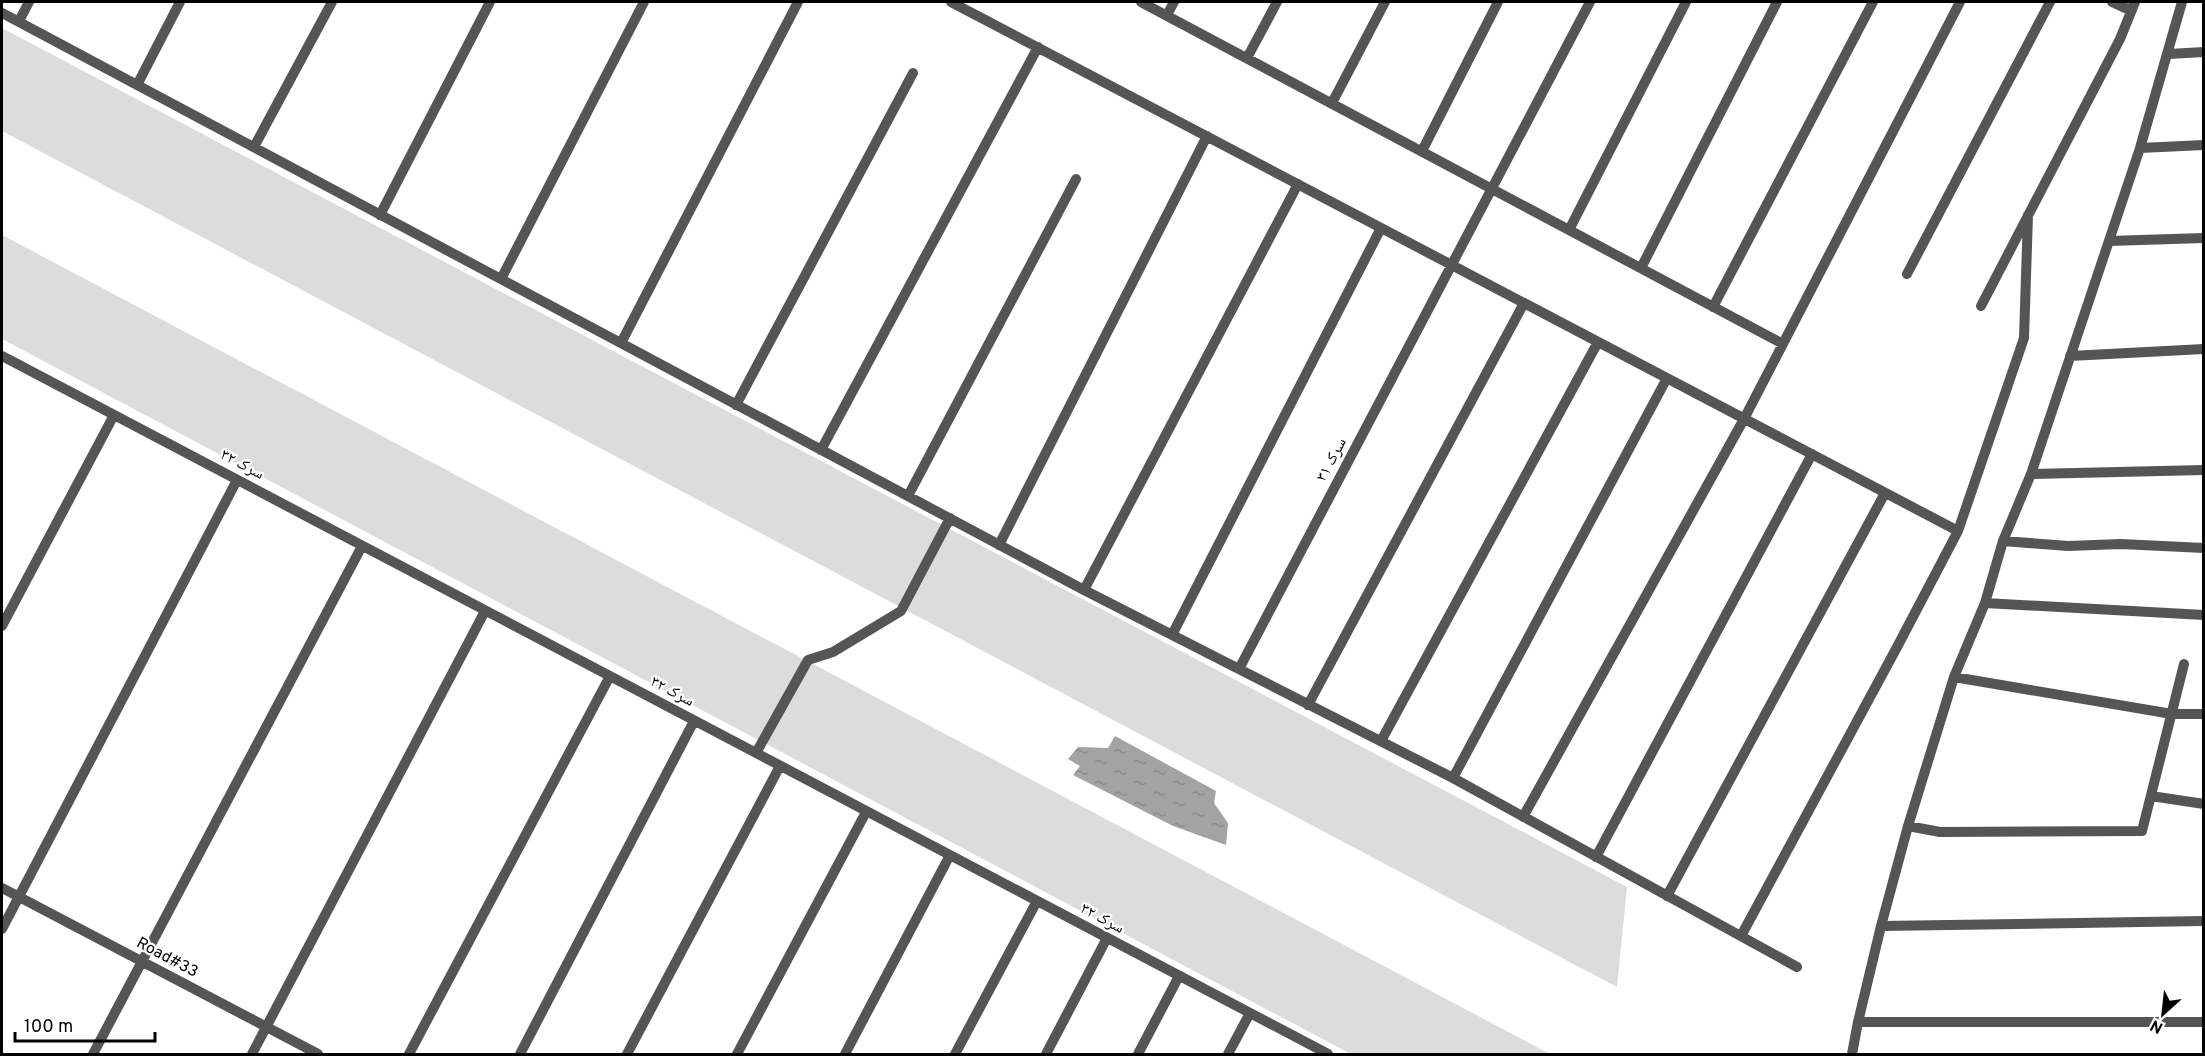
<svg xmlns="http://www.w3.org/2000/svg" width="2205" height="1056" viewBox="0 0 2205 1056" font-family="Overpass,'Noto Naskh Arabic',sans-serif">
	<style>
		.garden { fill: #dcdcdc }
		.water { fill: url(#water-ripples) }
		.lines { fill: none; stroke-linecap: round; stroke-linejoin: round }
		.minor { stroke: #555; stroke-width: 10 }
		.labels { text-anchor: middle; dominant-baseline: central; stroke-width: 4.5; stroke-linejoin: round; paint-order: stroke }
		.street-label { font-size: 16px; fill: #000; stroke: #fff }
	</style>
	<defs>
		<pattern id="water-ripples" width="26" height="14" patternUnits="userSpaceOnUse" patternTransform="scale(1.5)"><rect width="26" height="14" fill="#a3a3a3"/><path d="M2 4q2-2 4 0t4 0M15 11q2-2 4 0t4 0" fill="none" stroke="#8b8b8b"/></pattern>
	</defs>
	<rect width="100%" height="100%" fill="#fff"/>
	<!-- garden -->
	<path class="garden" d="M2 28 1627 887 1617 987 2 131Z
		M2 235 1550 1054H1351L2 339Z"/>
	<!-- water -->
	<path class="water" d="M1115 736 1216 791 1214 803 1228 823 1226 845 1173 826 1073 775 1080 766 1068 759 1078 747 1108 748Z"/>
	<g class="lines">
		<!-- minor -->
		<path class="minor" d="M951 2 1958 531
			M1141 2 1783 344
			M2112 2 2125 8 2132 9
			M2 13 1084 590 1453 778 1797 967
			M1167 15 1174 2
			M19 21 29 2
			M2169 54 2204 52
			M1247 58 1277 2
			M137 85 180 2
			M1332 103 1385 2
			M254 147 332 2
			M2140 148 2204 145
			M1422 151 1498 2
			M380 215 490 2
			M1569 230 1686 2
			M2109 241 2204 238
			M1641 268 1777 2
			M1907 274 2050 2
			M501 279 644 2
			M1981 306 2120 39 2135 2
			M1713 307 1873 2
			M621 343 798 2
			M2 356 1328 1054
			M2070 356 2204 349
			M736 405 913 73
			M821 450 1038 47
			M2031 474 2204 470
			M908 496 1076 179
			M2003 541 2068 546 2121 544 2204 548
			M999 545 1207 136
			M1084 590 1298 184
			M1985 603 2204 615
			M2 626 114 415
			M1172 635 1381 228
			M1239 669 1590 2
			M1954 677 2172 714H2204
			M1308 705 1524 303
			M1381 741 1598 342
			M756 753 808 660 833 652 901 611 950 518
			M1453 778 1667 378
			M2151 796 2204 804
			M1523 817 1744 419 1960 2
			M1908 826 1940 832 2142 831 2184 664
			M1596 857 1812 454
			M2 888 318 1054
			M1667 896 1885 493
			M1881 926 2204 921
			M2 929 237 480
			M1741 936 1896 649 1958 531 2024 338 2028 215
			M1858 1022H2204
			M93 1054 362 546
			M252 1054 485 611
			M409 1054 610 676
			M520 1054 694 721
			M627 1054 780 766
			M737 1054 866 812
			M845 1054 950 855
			M955 1054 1037 901
			M1046 1054 1107 938
			M1138 1054 1179 976
			M1228 1054 1250 1013
			M1852 1054 1858 1022 1881 926 1908 826 1954 677 1985 603 2003 541 2031 474 2140 148 2182 2"/>
	</g>
	<g class="labels">
		<!-- street labels -->
		<g class="street-label">
			<text transform="translate(1332 460) rotate(-62)">سرک ۳۱</text>
			<text transform="translate(242 465) rotate(28)">سرک ۳۲</text>
			<text transform="translate(672 692) rotate(28)">سرک ۳۲</text>
			<text transform="translate(1102 919) rotate(28)">سرک ۳۲</text>
			<text transform="translate(167 958) rotate(28)">Road#33</text>
		</g>
	</g>
	<!-- border -->
	<rect width="2205" height="1056" fill="none" stroke="#000000" stroke-width="6"/>
	<!-- north arrow -->
	<g transform="translate(2163 1014) rotate(207)" stroke="#ffffff" stroke-width="4.5" paint-order="stroke">
	<path d="M0-4.5L10 22L0 15L-10 22Z" fill="#000000"/>
	<text y="-9" font-size="16" font-weight="bold" text-anchor="middle" fill="#000000">N</text>
	</g>
	<!-- scale -->
	<path d="M15 1032v9h140v-9" fill="none" stroke="#000000" stroke-width="3"/>
	<text x="24" y="1032" font-size="18" fill="#000000" stroke="#ffffff" stroke-width="4.5" paint-order="stroke">100 m</text>
</svg>
